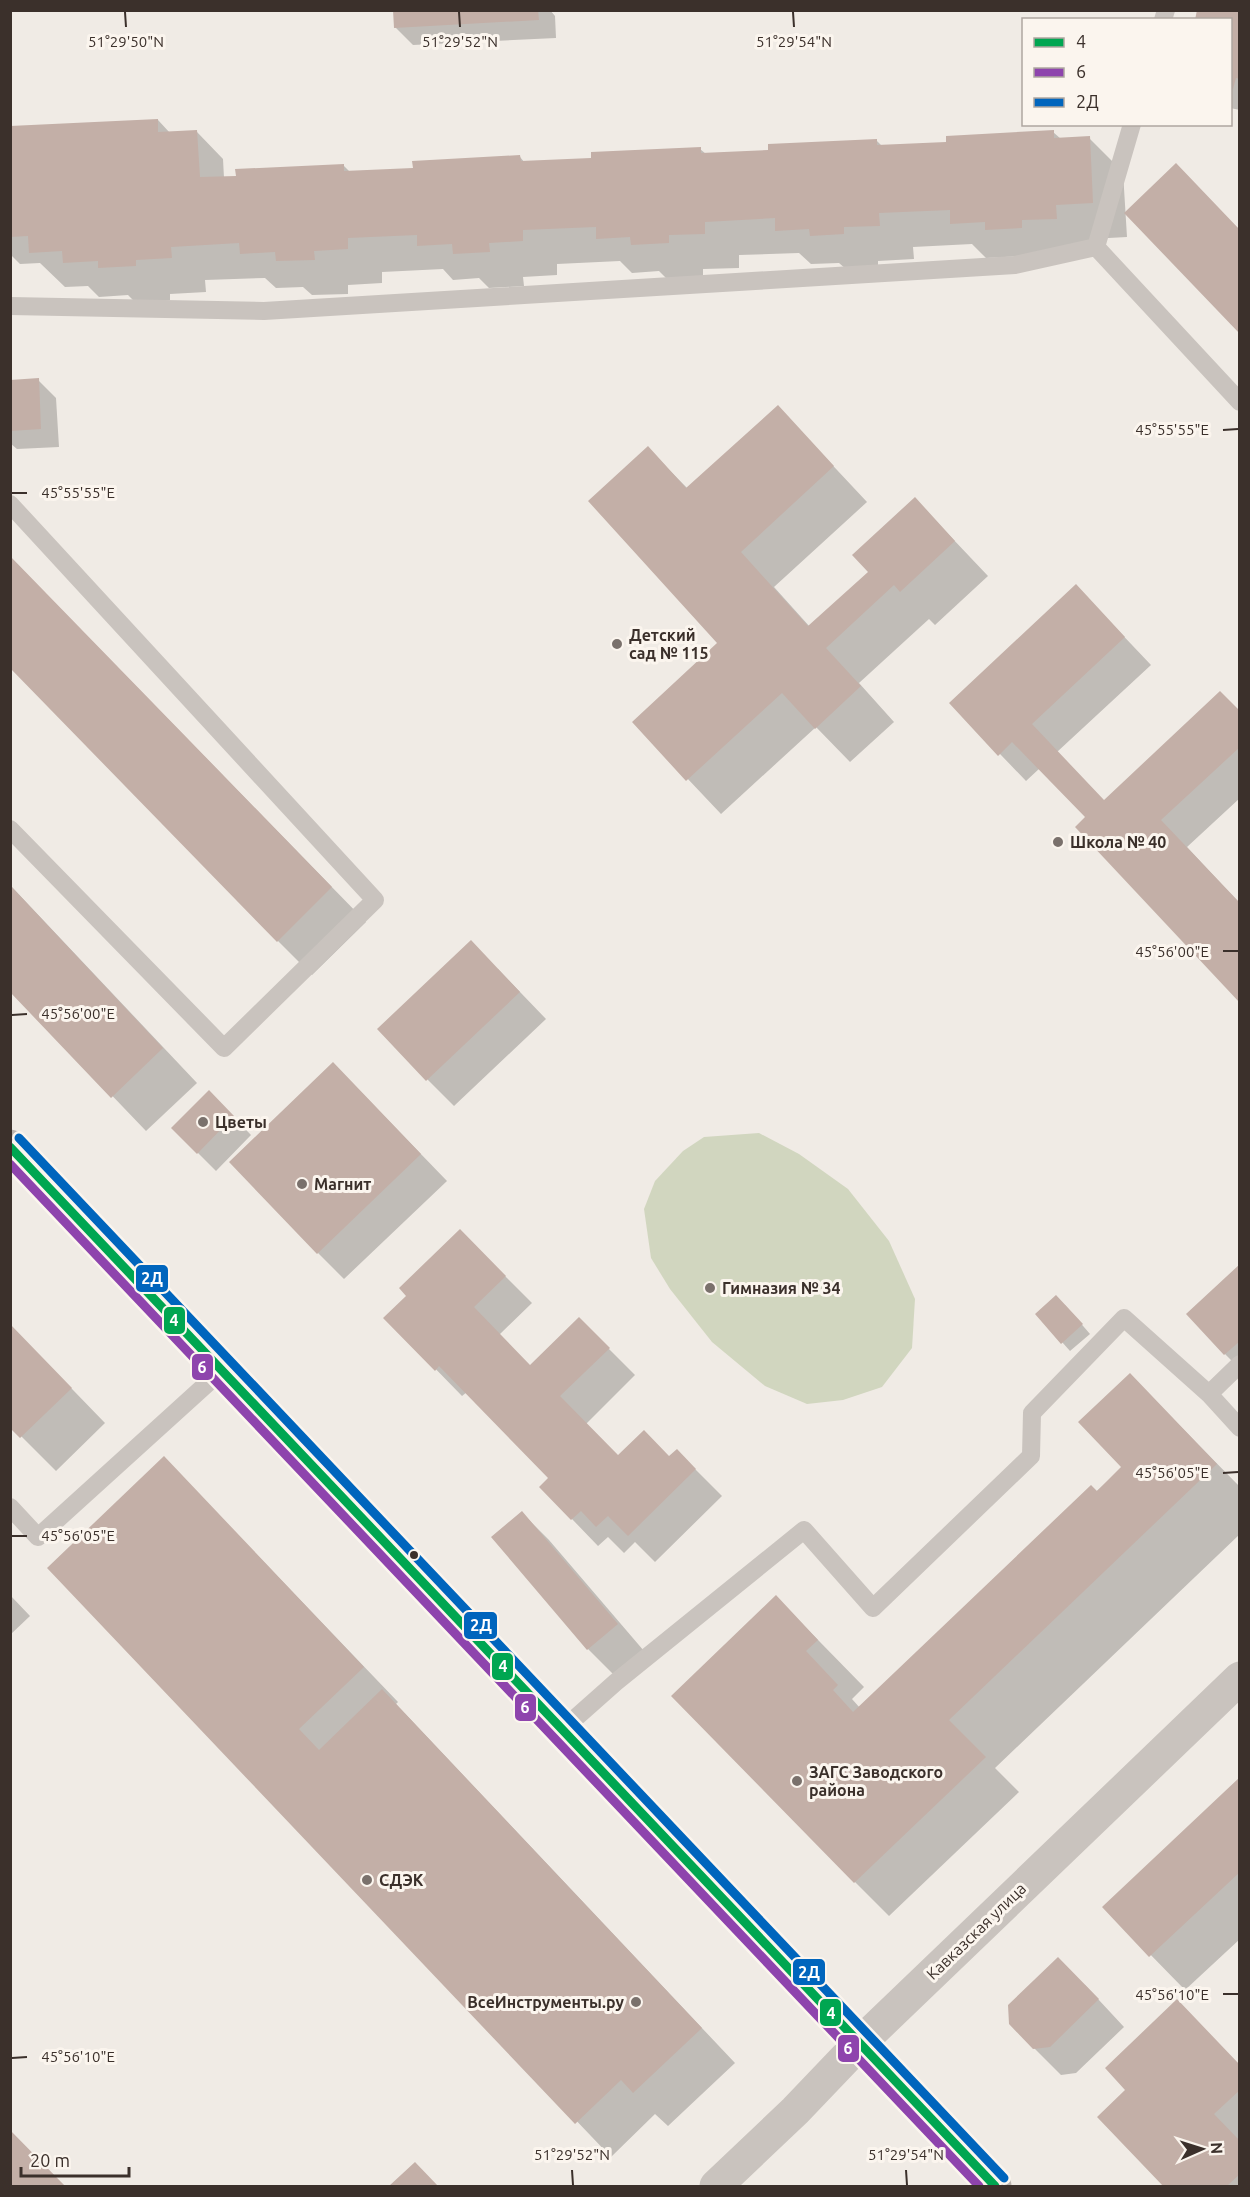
<svg xmlns="http://www.w3.org/2000/svg" width="1250" height="2197" viewBox="0 0 1250 2197" font-family="Ubuntu,sans-serif">
	<style>
		.green { fill: #d1d6bf }
		.shadow { fill: #0003 }
		.building { fill: #c3afa7 }
		.lines { fill: none; stroke-linecap: round; stroke-linejoin: round }
		.service { stroke: #c9c3be; stroke-width: 18 }
		.minor { stroke: #c9c3be; stroke-width: 33 }
		.secondary { stroke: #bab3ae; stroke-width: 33 }
		.bus-1-casing { stroke: #fbf5ee; stroke-width: 14 }
		.bus-2-casing { stroke: #fbf5ee; stroke-width: 14 }
		.bus-3-casing { stroke: #fbf5ee; stroke-width: 14 }
		.bus-1 { stroke: #00a651; stroke-width: 9 }
		.bus-2 { stroke: #8e44ad; stroke-width: 9 }
		.bus-3 { stroke: #0065bd; stroke-width: 9 }
		.ticks { fill: none; stroke: #3b302b; stroke-width: 2 }
		.poi-dot { fill: #7a716c; stroke: #fbf5ee; stroke-width: 2 }
		.bus-dot { fill: #3b302b; stroke: #fbf5ee; stroke-width: 2 }
		.labels { text-anchor: middle; dominant-baseline: central; stroke-width: 6; stroke-linejoin: round; paint-order: stroke }
		.poi-label { font-size: 16px; font-weight: bold; fill: #3b302b; stroke: #fbf5ee; text-anchor: start }
		.street-label { font-size: 16px; fill: #3b302b; stroke: #fbf5ee }
		.ticks-label { font-size: 15px; text-anchor: middle; fill: #3b302b; stroke: #fbf5ee; stroke-width: 6; stroke-linejoin: round; paint-order: stroke }
		.line-badge { stroke: #fbf5ee; stroke-width: 2 }
		.badge-label { font-size: 16px; text-anchor: middle; font-weight: bold; fill: #fff }
	</style>
	<rect width="100%" height="100%" fill="#f0ebe5"/>
	<!-- green -->
	<path class="green" d="M759 1133 799 1154 848 1189 889 1241 915 1299 912 1348 882 1387 843 1400 807 1404 765 1386 712 1342 670 1289 651 1258 644 1209 655 1181 683 1151 704 1137Z"/>
	<!-- shadow -->
	<path class="shadow" d="M395 10H550L555 16 556 38 413 45 395 27Z
		M1240 10V110L1230 108V20Z
		M158 120 170 133 197 132 223 159 224 178 343 165 351 173 414 170 520 157 525 163 593 159 700 149 706 154 770 151 876 140 882 146 948 143 1053 132 1061 139 1089 138 1123 172 1127 237 1090 239V252L986 258 972 244 913 247 914 259 878 261V268L846 269 839 263 811 264 799 253 739 255V268L703 269V277L667 279 659 271 632 273 620 261 557 264V275L523 277 524 286 489 288 479 278 453 280 443 269 382 272V283L348 285V294L312 295 303 287 276 288 265 278 205 280 206 292 170 294V300L134 301 128 295 99 297 88 286 65 287 40 263 20 264 10 254V127Z
		M38 380 56 398 59 447 17 449 10 443V381Z
		M778 407 867 502 774 587 810 627 870 572 915 499 988 576 935 625 929 619 859 683 894 722 850 762 816 727 721 814 634 722 719 643 648 448 688 489Z
		M10 557 366 922 312 975 278 941Z
		M1076 586 1151 665 1057 752 1104 801 1240 712V798L1187 847 1240 904 1087 817 1040 768 1026 781 951 703Z
		M10 885 197 1083 146 1131 10 989Z
		M498 969 546 1019 454 1106 427 1079Z
		M360 1091 447 1181 344 1279 318 1253Z
		M209 1092 251 1135 216 1171 173 1128Z
		M460 1231 532 1303 499 1335 530 1367 579 1319 635 1375 586 1424 618 1457 669 1458 677 1451 722 1496 655 1562 635 1542 624 1553 608 1537 598 1546 572 1519 550 1478 467 1392 462 1396 386 1318 408 1296Z
		M1240 1266V1369L1225 1354Z
		M1065 1305 1090 1334 1070 1351 1062 1342Z
		M10 1325 105 1423 56 1471 10 1425Z
		M1130 1375 1240 1487V1534L995 1768 1019 1792 889 1916 855 1882 776 1597 864 1687 852 1699 860 1708 1123 1467Z
		M164 1458 398 1702 396 1704 735 2063 668 2126 655 2114 611 2157 49 1568Z
		M522 1513 549 1540 644 1651 615 1676 588 1649 493 1537Z
		M10 1595 30 1616 10 1635Z
		M1240 1779V1939L1185 1990 1104 1907Z
		M1085 1985 1124 2027 1076 2073 1061 2075 1034 2048Z
		M1240 2065V2186H1165L1099 2117Z
		M10 2131 64 2186H10Z
		M415 2164 437 2186H392Z"/>
	<!-- building -->
	<path class="building" d="M393 10H538L539 20 394 28Z
		M1197 10H1240V79L1236 78 1233 89 1230 88V20H1195Z
		M158 119V132L197 130 200 177 236 176 235 169 344 164V171L413 168 412 161 520 155 521 161 591 158V152L701 147V153L768 150V144L877 139V145L946 142V136L1054 130V138L1090 136 1093 203 1056 205 1057 219 1022 220V228L985 230V222L950 224V210L879 213 880 226 844 227V234L810 236 809 229 775 231V218L705 222V234L669 235V243L631 245 630 237 596 239V227L523 230V241L489 243 490 252 453 254 452 244 417 246V235L348 238V249L314 251 315 260 276 261 275 252 240 254 239 243 171 247 172 258 136 260V266L98 268V261L63 263 62 251 29 253 28 236 10 237V126Z
		M1176 163 1240 230V334L1124 213Z
		M39 378 41 429 10 431V380Z
		M778 405 834 466 741 552 808 626 868 572 852 555 915 497 955 541 900 592 894 585 826 648 861 686 815 729 782 693 686 781 632 722 717 643 588 501 648 446 686 488Z
		M10 556 332 887 277 942 10 668Z
		M1076 584 1125 637 1032 724 1104 800 1220 691 1240 711V747L1161 820 1240 903V1003L1075 827 1085 817 1012 742 998 756 949 703Z
		M10 885 163 1048 111 1098 10 992Z
		M471 940 520 992 426 1081 377 1029Z
		M333 1062 421 1154 317 1254 229 1162Z
		M209 1090 234 1116 197 1154 171 1128Z
		M460 1229 506 1276 474 1307 530 1365 579 1317 610 1348 560 1396 618 1455 644 1430 669 1456 677 1449 696 1469 628 1536 608 1516 596 1527 581 1511 571 1520 539 1487 548 1478 439 1366 435 1371 383 1318 406 1296 399 1288Z
		M1240 1264V1341L1224 1355 1186 1314Z
		M1056 1295 1083 1324 1061 1344 1035 1314Z
		M10 1324 72 1388 20 1438 10 1428Z
		M1130 1373 1217 1464 949 1720 986 1757 854 1883 671 1696 776 1595 818 1640 806 1651 838 1685 833 1690 853 1712 1091 1485 1097 1491 1121 1467 1078 1422Z
		M164 1456 364 1667 299 1729 319 1750 382 1689 702 2028 633 2093 621 2080 575 2124 47 1568Z
		M522 1511 618 1624 587 1650 491 1537Z
		M1240 1777V1872L1149 1957 1102 1907Z
		M1058 1957 1099 1999 1050 2047 1033 2049 1009 2024 1008 2005Z
		M1177 1999 1240 2065V2090L1214 2114 1240 2141V2174L1227 2186H1163L1097 2117 1125 2090 1105 2068Z
		M10 2130 65 2186H10Z
		M415 2162 438 2186H389Z"/>
	<g class="lines">
		<!-- service -->
		<path class="service" d="M1163 20 1166 10
			M1132 124 1096 247 1240 402
			M10 306 264 311 1015 265 1096 247
			M10 504 375 900 224 1048 10 829
			M1240 1364 1209 1394 1240 1428
			M10 1507 38 1537 221 1371
			M563 1729 616 1682 804 1530 873 1608 1031 1456 1032 1413 1124 1318 1209 1394"/>
		<!-- minor -->
		<path class="minor" d="M716 2186 795 2111 859 2044 1240 1678"/>
		<!-- secondary -->
		<path class="secondary" d="M10 1146 243 1394 995 2186"/>
		<!-- bus-1 casing -->
		<g class="bus-1-casing">
			<path id="bus-1" d="M10 1147 995 2186"/>
		</g>
		<!-- bus-2 casing -->
		<g class="bus-2-casing">
			<path id="bus-2" d="M10 1164 979 2186"/>
		</g>
		<!-- bus-3 casing -->
		<g class="bus-3-casing">
			<path id="bus-3" d="M19 1138 1004 2178"/>
		</g>
		<!-- bus-1 -->
		<use href="#bus-1" class="bus-1"/>
		<!-- bus-2 -->
		<use href="#bus-2" class="bus-2"/>
		<!-- bus-3 -->
		<use href="#bus-3" class="bus-3"/>
	</g>
	<!-- ticks -->
	<path class="ticks" d="M125 12 126 27M459 12 460 27M793 12 794 27M1223 430 1238 429M12 493H27M1223 951H1238M12 1015 27 1014M1223 1473 1238 1472M12 1536H27M1223 1994H1238M12 2058 27 2057M572 2170 573 2185M906 2170 907 2185"/>
	<!-- markers -->
	<g class="poi-dot">
		<circle cx="617" cy="644" r="6"/>
		<circle cx="1058" cy="842" r="6"/>
		<circle cx="203" cy="1122" r="6"/>
		<circle cx="302" cy="1184" r="6"/>
		<circle cx="710" cy="1288" r="6"/>
		<circle cx="797" cy="1781" r="6"/>
		<circle cx="367" cy="1880" r="6"/>
		<circle cx="636" cy="2002" r="6"/>
	</g>
	<circle class="bus-dot" cx="414" cy="1555" r="5"/>
	<g class="labels">
		<!-- poi labels -->
		<g class="poi-label">
			<text x="629" y="635">Детский<tspan x="629" dy="18">сад № 115</tspan></text>
			<text x="1070" y="842">Школа № 40</text>
			<text x="215" y="1122">Цветы</text>
			<text x="314" y="1184">Магнит</text>
			<text x="722" y="1288">Гимназия № 34</text>
			<text x="809" y="1772">ЗАГС Заводского<tspan x="809" dy="18">района</tspan></text>
			<text x="379" y="1880">СДЭК</text>
			<text x="624" y="2002" text-anchor="end">ВсеИнструменты.ру</text>
		</g>
		<!-- street labels -->
		<g class="street-label">
			<text transform="translate(976 1931) rotate(-44)">Кавказская улица</text>
		</g>
	</g>
	<g class="ticks-label">
		<text x="126" y="47">51°29'50"N</text>
		<text x="460" y="47">51°29'52"N</text>
		<text x="794" y="47">51°29'54"N</text>
		<text x="1172" y="435">45°55'55"E</text>
		<text x="78" y="498">45°55'55"E</text>
		<text x="1172" y="957">45°56'00"E</text>
		<text x="78" y="1019">45°56'00"E</text>
		<text x="1172" y="1478">45°56'05"E</text>
		<text x="78" y="1541">45°56'05"E</text>
		<text x="1172" y="2000">45°56'10"E</text>
		<text x="78" y="2062">45°56'10"E</text>
		<text x="572" y="2160">51°29'52"N</text>
		<text x="906" y="2160">51°29'54"N</text>
	</g>
	<g class="line-badge">
		<rect x="135" y="1264" width="34" height="29" rx="6" fill="#0065bd"/>
		<rect x="163" y="1306" width="23" height="29" rx="6" fill="#00a651"/>
		<rect x="191" y="1353" width="23" height="28" rx="6" fill="#8e44ad"/>
		<rect x="463" y="1611" width="35" height="29" rx="6" fill="#0065bd"/>
		<rect x="491" y="1652" width="23" height="29" rx="6" fill="#00a651"/>
		<rect x="514" y="1693" width="23" height="29" rx="6" fill="#8e44ad"/>
		<rect x="792" y="1958" width="34" height="28" rx="6" fill="#0065bd"/>
		<rect x="819" y="1998" width="23" height="29" rx="6" fill="#00a651"/>
		<rect x="837" y="2034" width="23" height="29" rx="6" fill="#8e44ad"/>
	</g>
	<g class="badge-label">
		<text x="152" y="1284">2Д</text>
		<text x="174" y="1326">4</text>
		<text x="202" y="1373">6</text>
		<text x="481" y="1631">2Д</text>
		<text x="503" y="1672">4</text>
		<text x="525" y="1713">6</text>
		<text x="809" y="1978">2Д</text>
		<text x="831" y="2019">4</text>
		<text x="848" y="2054">6</text>
	</g>
	<!-- border -->
	<rect width="1250" height="2197" fill="none" stroke="#3b302b" stroke-width="24"/>
	<!-- legend -->
	<rect x="1022" y="18" width="210" height="108" fill="#fbf5ee" stroke="#aea6a0" stroke-width="1.5"/>
	<rect x="1034" y="38" width="30" height="9" fill="#00a651" stroke="#aea6a0" stroke-width="1.5"/>
	<text x="1076" y="48" font-size="18" fill="#3b302b">4</text>
	<rect x="1034" y="68" width="30" height="9" fill="#8e44ad" stroke="#aea6a0" stroke-width="1.5"/>
	<text x="1076" y="78" font-size="18" fill="#3b302b">6</text>
	<rect x="1034" y="98" width="30" height="9" fill="#0065bd" stroke="#aea6a0" stroke-width="1.5"/>
	<text x="1076" y="108" font-size="18" fill="#3b302b">2Д</text>
	<!-- north arrow -->
	<g transform="translate(1202 2149) rotate(87)" stroke="#fbf5ee" stroke-width="4.5" paint-order="stroke">
	<path d="M0-4.5L10 22L0 15L-10 22Z" fill="#3b302b"/>
	<text y="-9" font-size="16" font-weight="bold" text-anchor="middle" fill="#3b302b">N</text>
	</g>
	<!-- scale -->
	<path d="M21 2167v9h108v-9" fill="none" stroke="#3b302b" stroke-width="3"/>
	<text x="30" y="2167" font-size="18" fill="#3b302b" stroke="#fbf5ee" stroke-width="4.5" paint-order="stroke">20 m</text>
</svg>
